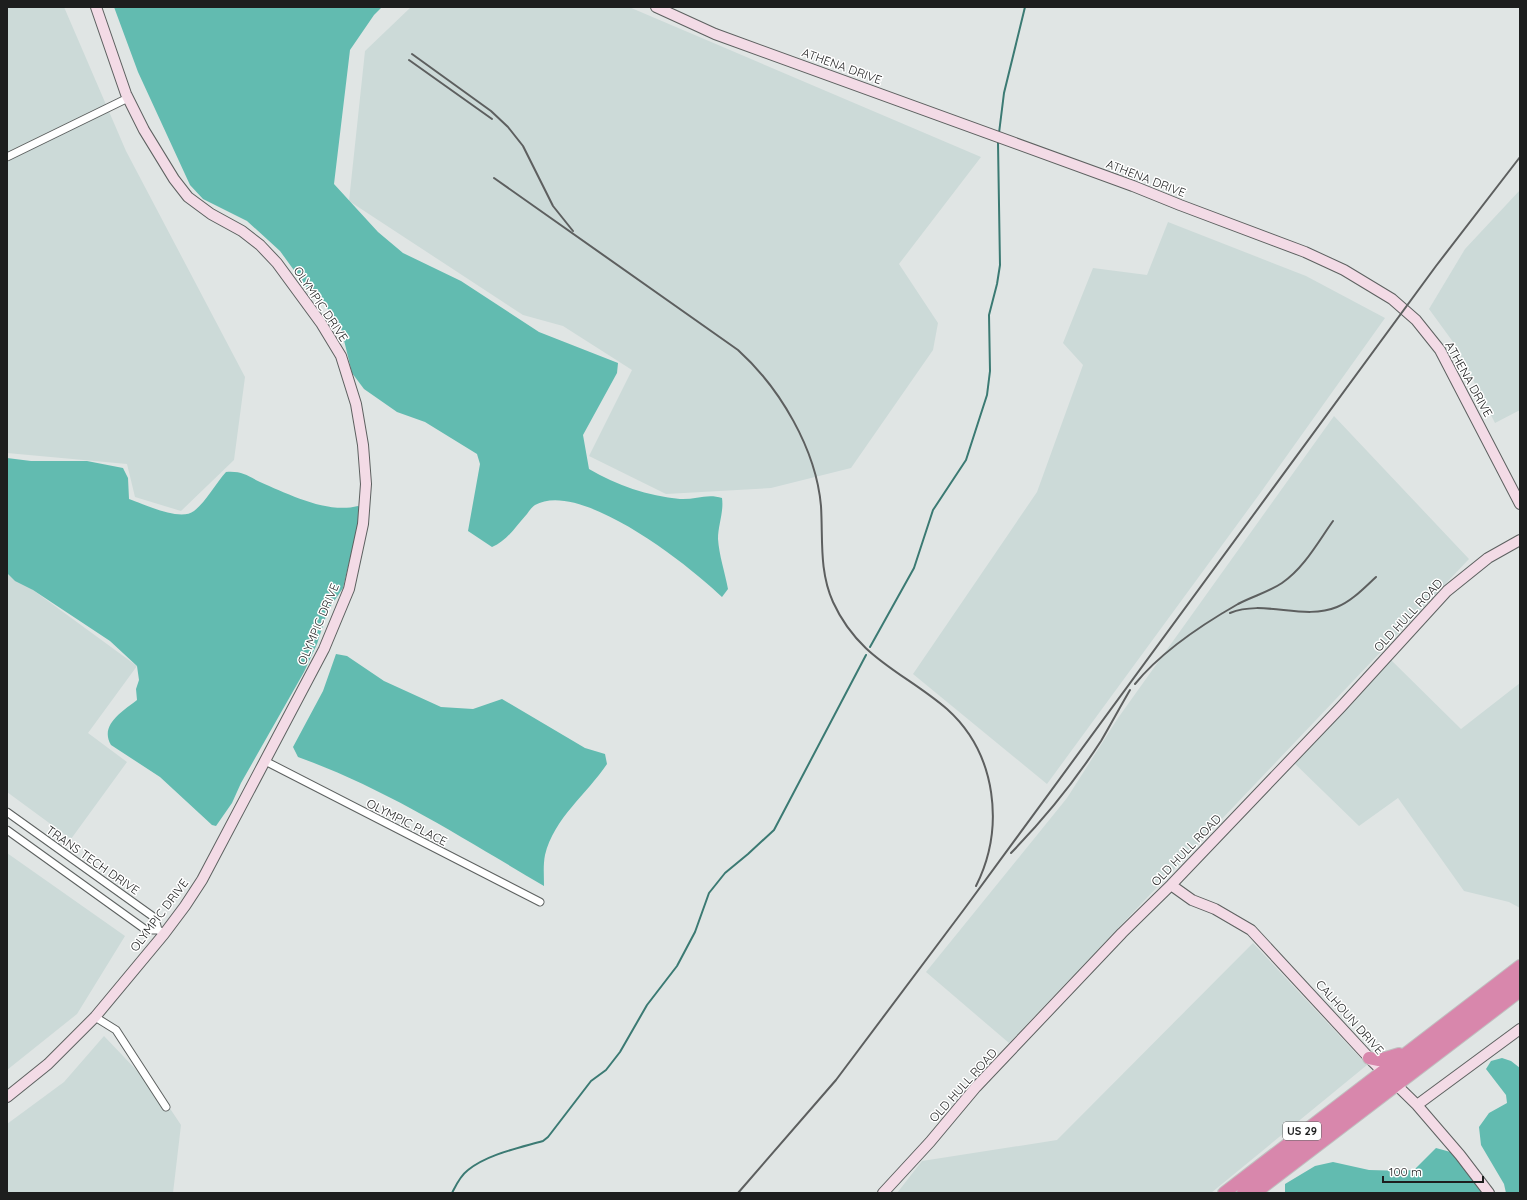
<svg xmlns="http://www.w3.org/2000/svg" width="1527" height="1200" viewBox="0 0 1527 1200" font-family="Quicksand,sans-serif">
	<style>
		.built { fill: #ccdad8 }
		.forest { fill: #62bbb0 }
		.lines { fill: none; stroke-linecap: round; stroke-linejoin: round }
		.stream { stroke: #3b7a73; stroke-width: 2 }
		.street-casing { stroke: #5d6160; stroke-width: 9 }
		.secondary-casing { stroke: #5d6160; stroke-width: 12 }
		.highway-casing { stroke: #c0c0c0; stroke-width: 14 }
		.street { stroke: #fff; stroke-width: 7 }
		.secondary { stroke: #f3dbe6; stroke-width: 10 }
		.highway { stroke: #d887ac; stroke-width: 12 }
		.rail { stroke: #5d5f5f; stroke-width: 2 }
		.labels { text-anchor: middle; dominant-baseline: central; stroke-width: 3; stroke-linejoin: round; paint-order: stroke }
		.shield { fill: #fff; stroke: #616262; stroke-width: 1 }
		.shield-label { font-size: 11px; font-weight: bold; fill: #1d1e1e }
		.street-label { font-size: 12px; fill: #1d1e1e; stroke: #fff }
	</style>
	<rect width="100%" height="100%" fill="#e0e5e4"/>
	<!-- built -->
	<path class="built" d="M7 7H64L126 151 245 377 234 460 181 511 135 497 127 464 7 453Z
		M411 7H629L981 157 899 264 938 323 933 350 851 468 771 488 666 494 589 456 632 370 563 326 523 315 349 201 365 51Z
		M1520 190V410L1495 423 1456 346 1429 309 1465 249Z
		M1168 222 1306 276 1385 318 1261 492 1047 784 913 674 1037 492 1083 365 1063 343 1093 268 1147 275Z
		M1334 416 1469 559 1009 1043 926 972 1067 798 1118 718Z
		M7 571 137 666 88 733 127 762 71 839 7 792Z
		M1389 658 1461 729 1520 683V908L1509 902 1464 891 1398 798 1359 826 1290 759Z
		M7 853 125 936 77 1014 7 1070Z
		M1253 943 1367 1065 1211 1193H897L922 1161 1057 1140Z
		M104 1036 163 1098 181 1125 173 1193H7V1124L64 1082Z"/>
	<!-- forest -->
	<path class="forest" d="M114 7H382L374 15 350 50 334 184 378 232 403 253 461 281 539 332 618 363 617 373 583 435 589 469C616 485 648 496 680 499 695 500 707 493 722 498 724 512 718 525 718 539 719 555 725 573 728 589L722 597C690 566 580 479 535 505 532 507 529 511 527 514 516 526 507 541 492 547L468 531 480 464 477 454 425 422 397 412 364 389 352 373 341 328 330 311 309 291 280 251 247 221 203 199 190 185 138 72Z
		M7 458 31 461H87L123 468 128 478 129 499C144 504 180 522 194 511 205 503 216 483 226 472 242 471 246 475 260 482 288 494 327 514 358 506L362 509 343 588 328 610 317 644 304 672 241 783 232 803 216 826 212 825 160 777 111 745C99 725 123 711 137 700L136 689 139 680 137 666 110 641 33 590 15 581 7 573Z
		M336 654 347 656 384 681 441 707 473 709 502 699 585 748 605 754 607 764C587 794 554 818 545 855 543 865 544 876 544 886 464 839 385 788 298 757L293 747 323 691Z
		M1502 1058 1511 1061 1520 1068V1193H1506L1504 1184 1481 1145 1479 1127 1489 1113 1507 1103 1506 1095 1486 1069 1491 1061Z
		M1436 1148 1454 1153 1485 1193H1285V1184L1315 1166 1333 1162 1369 1170 1406 1171 1415 1169Z"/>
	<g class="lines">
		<!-- stream -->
		<path class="stream" d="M999 133 1004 93 1025 7
			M870 647 914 568 933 510 966 460 987 395 990 371 989 315 997 284 1000 265 998 143
			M452 1193C456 1185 460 1176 468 1170 488 1154 519 1148 543 1141L548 1137 591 1081 606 1070 620 1052 647 1005 677 966 695 932 709 893 725 873 748 854 774 830 866 655"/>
		<!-- street casing -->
		<g class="street-casing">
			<path id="street" d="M7 157 128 98
				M265 761 540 902
				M7 812 155 918 158 930
				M7 830 146 930H158L162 932
				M95 1017 116 1030 166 1107"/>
		</g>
		<!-- secondary casing -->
		<g class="secondary-casing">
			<path id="secondary" d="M656 7 715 34 1133 186 1180 205 1305 252 1344 270 1392 299 1416 320 1440 350 1520 504
				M1171 885 1192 900 1215 909 1251 930 1373 1062 1417 1105 1460 1155 1489 1193
				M7 1097 48 1064 95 1017 164 934 185 906 202 880 324 649 349 589 363 524 366 484 363 445 356 404 341 356 321 323 277 263 260 245 242 231 211 214 188 197 174 179 144 130 126 94 96 7
				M1417 1105 1520 1029
				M883 1193 930 1142 976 1087 1122 933 1171 885 1341 707 1447 591 1488 558 1520 540"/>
		</g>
		<!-- highway casing -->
		<g class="highway-casing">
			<path id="highway" d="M1369 1058 1379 1060 1399 1054
				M1224 1193 1520 966
				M1243 1193C1325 1120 1417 1057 1505 991L1520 978
				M1255 1193 1520 991"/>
		</g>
		<!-- street -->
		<use href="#street" class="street"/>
		<!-- secondary -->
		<use href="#secondary" class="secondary"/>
		<!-- highway -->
		<use href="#highway" class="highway"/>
		<!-- rail -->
		<path class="rail" d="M412 54 491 111 508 127 523 146 553 206 573 231
			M409 60 492 119
			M494 178 738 350C780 388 816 449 821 506 823 539 819 571 833 602 859 659 904 672 947 709 997 754 1005 828 976 886
			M1230 613C1264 599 1303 621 1337 607 1352 601 1364 588 1376 577
			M1135 684C1161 652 1203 624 1238 604 1253 596 1269 592 1282 583 1304 568 1318 542 1333 521
			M1011 853C1044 819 1075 781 1101 741 1111 724 1120 707 1130 690
			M738 1193 836 1080 965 908 1436 266 1520 157"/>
	</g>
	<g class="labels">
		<!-- shield labels -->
		<rect class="shield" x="1283" y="1122" width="38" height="18" rx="3"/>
		<g class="shield-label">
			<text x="1302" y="1131">US 29</text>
		</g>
		<!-- street labels -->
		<g class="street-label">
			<text transform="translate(842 66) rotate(20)">ATHENA DRIVE</text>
			<text transform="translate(1146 178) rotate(21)">ATHENA DRIVE</text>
			<text transform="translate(321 304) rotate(56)">OLYMPIC DRIVE</text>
			<text transform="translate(1469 379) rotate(61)">ATHENA DRIVE</text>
			<text transform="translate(1408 615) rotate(-47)">OLD HULL ROAD</text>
			<text transform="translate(318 624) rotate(-67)">OLYMPIC DRIVE</text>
			<text transform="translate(407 822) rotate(27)">OLYMPIC PLACE</text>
			<text transform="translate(1186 850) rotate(-46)">OLD HULL ROAD</text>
			<text transform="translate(93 860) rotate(35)">TRANS TECH DRIVE</text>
			<text transform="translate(159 915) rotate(-53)">OLYMPIC DRIVE</text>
			<text transform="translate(1350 1017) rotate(48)">CALHOUN DRIVE</text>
			<text transform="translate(963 1085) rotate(-48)">OLD HULL ROAD</text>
		</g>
	</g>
	<!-- border -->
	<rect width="1527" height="1200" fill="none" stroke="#1d1e1e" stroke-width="16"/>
	<!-- scale -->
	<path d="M1383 1176v6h100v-6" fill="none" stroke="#1d1e1e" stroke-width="2"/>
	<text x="1389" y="1176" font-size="12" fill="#1d1e1e" stroke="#ffffff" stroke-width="3" paint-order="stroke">100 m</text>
</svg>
